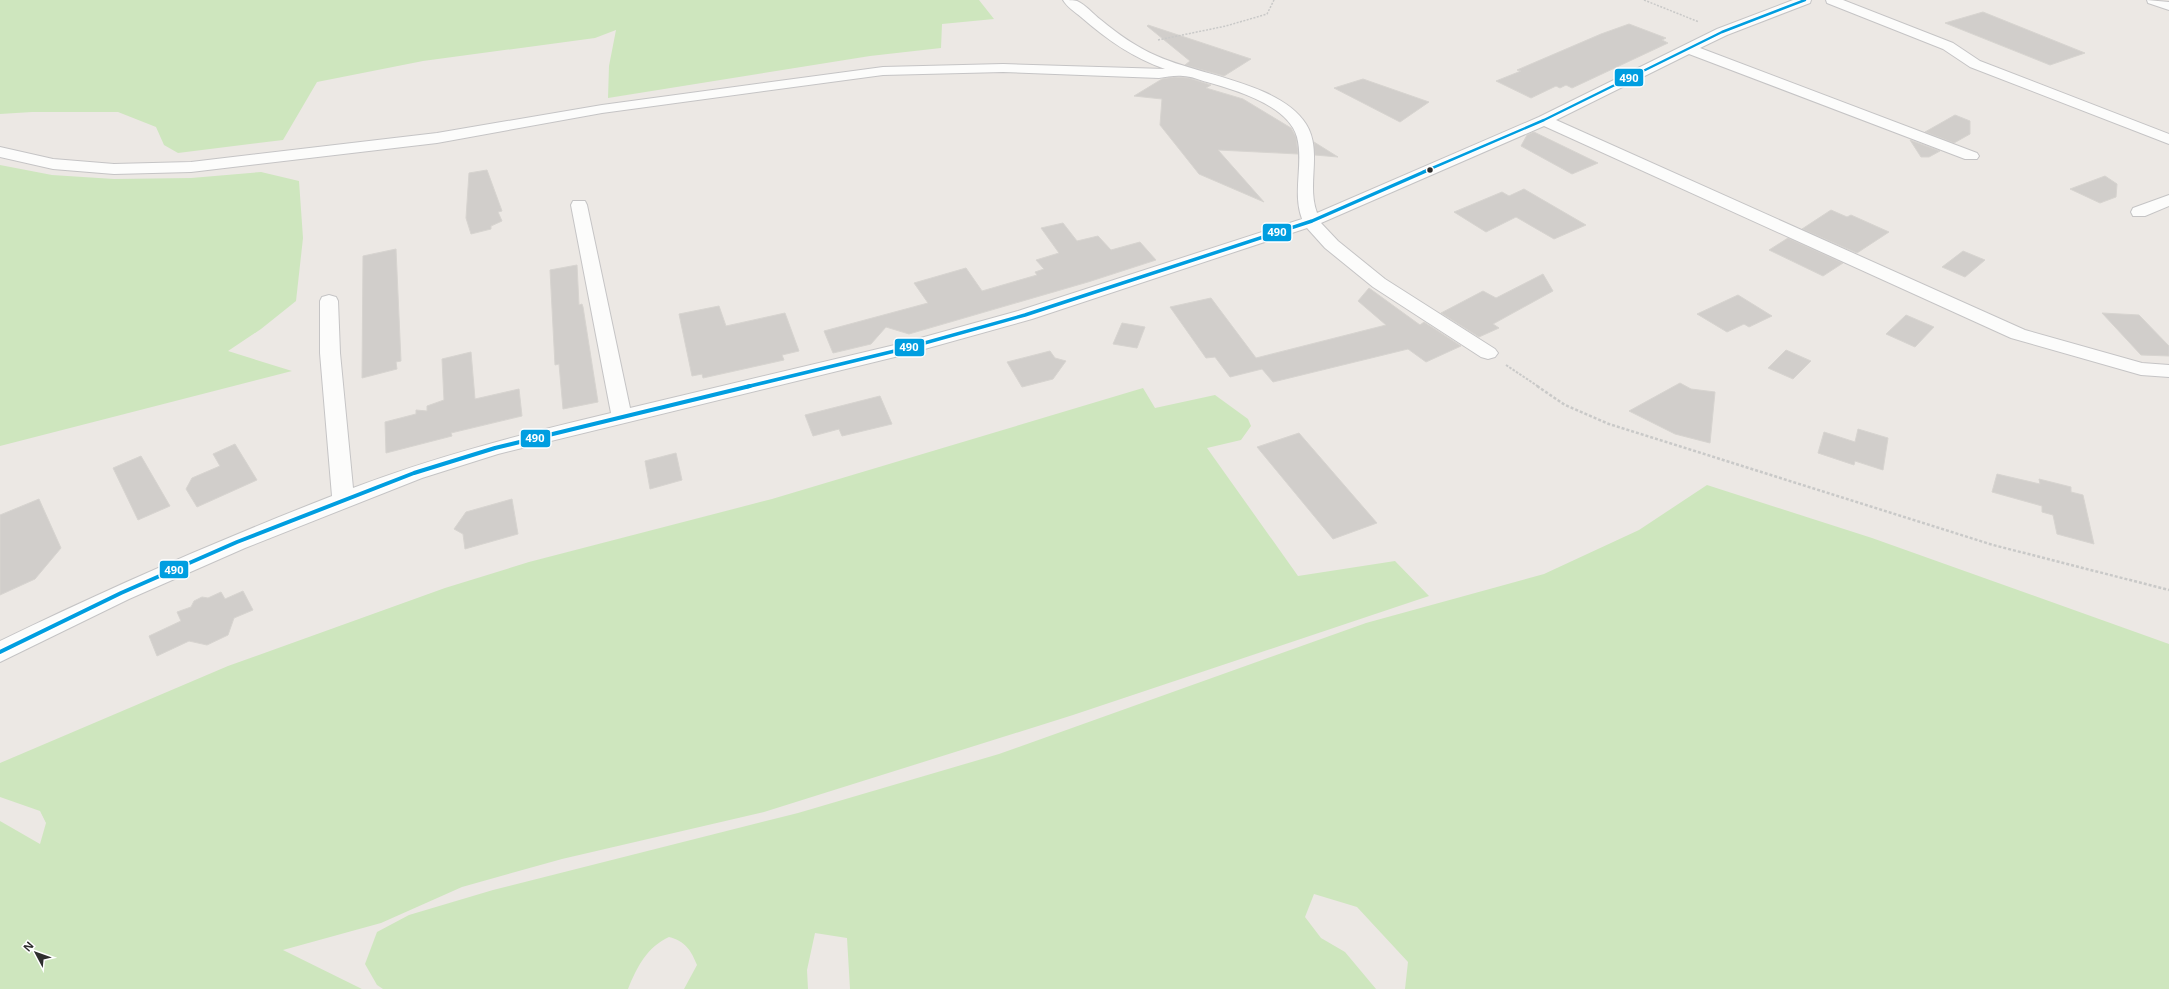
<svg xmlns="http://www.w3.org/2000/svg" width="2169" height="989" viewBox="0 0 2169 989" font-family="'Noto Sans',sans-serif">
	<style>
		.green { fill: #cee6be }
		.building { fill: #d1cecb; stroke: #d7d4d0 }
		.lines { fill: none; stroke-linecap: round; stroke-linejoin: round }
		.minor-casing { stroke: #c5c4c5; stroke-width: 2 }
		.path-far2 { stroke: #c9c9c8; stroke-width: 1.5; stroke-dasharray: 2 1.5; stroke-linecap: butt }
		.path-far1 { stroke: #c9c9c8; stroke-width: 2; stroke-dasharray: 2.5 1.5; stroke-linecap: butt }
		.path { stroke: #c9c9c8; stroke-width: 2.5; stroke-dasharray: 3 2; stroke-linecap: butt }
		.minor { fill: #fcfcfb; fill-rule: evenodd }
		.bus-1-far2-casing { stroke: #fff; stroke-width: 4.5 }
		.bus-1-far1-casing { stroke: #fff; stroke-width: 6 }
		.bus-1-casing { stroke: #fff; stroke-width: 7 }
		.bus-1-far2 { stroke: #009ee0; stroke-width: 2.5 }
		.bus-1-far1 { stroke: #009ee0; stroke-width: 3.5 }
		.bus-1 { stroke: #009ee0; stroke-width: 4 }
		.bus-dot { fill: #2e2e2e; stroke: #fff; stroke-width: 1.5 }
		.line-badge { stroke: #fff; stroke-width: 1.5 }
		.badge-label { font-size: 11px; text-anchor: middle; font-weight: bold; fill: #fff }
	</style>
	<rect width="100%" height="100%" fill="#ece8e4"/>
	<!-- green -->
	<path class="green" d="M0 0H979L994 19 942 24 941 48 870 56 608 98 609 66 616 30 595 38 423 61 317 82 283 140 178 153 164 145 156 127 118 112H32L0 114Z
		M0 165 52 175 114 179 191 178 261 172 299 181 303 238 296 301 261 329 228 351 292 371 0 446Z
		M1143 388 1155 408 1215 395 1248 419 1251 426 1241 440 1207 448 1298 576 1395 561 1429 596 1073 715 764 812 562 859 462 887 381 923 283 950 362 989H0V821L40 844 46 823 40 811 0 797V763L228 666 445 588 529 562 772 499Z
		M1707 485 1872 538 2169 644V989H1405L1408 962 1357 907 1314 894 1305 917 1321 938 1345 952 1376 989H850L847 938 815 933 807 970 808 989H684L697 965C691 950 685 941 669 937 647 947 637 967 628 989H383L377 985 365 964 377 932 409 915 493 890 798 813 999 754 1366 623 1544 574 1639 530Z"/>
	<!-- building -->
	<path class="building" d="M1983 12 2085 53 2050 65 1945 23Z
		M1629 24 1666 38 1662 40 1668 43 1572 88 1566 85 1560 88 1556 86 1531 98 1496 81 1521 71 1517 70 1601 34Z
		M1148 25 1251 59 1224 76 1185 65 1190 61 1147 26Z
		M1174 77 1189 78 1211 85 1206 88 1243 99 1291 128 1296 137 1298 154 1218 150 1264 202 1199 174 1160 125 1162 99 1134 96 1162 79Z
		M1363 79 1429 102 1400 122 1334 88Z
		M1955 115 1970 121V134L1954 143 1925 132Z
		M1534 132 1598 163 1572 174 1521 146 1527 135Z
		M1910 140 1940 151 1929 157H1921Z
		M1314 142 1338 157 1315 155Z
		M487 170 502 211 498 212 502 221 491 226V229L471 234 466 218 469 173Z
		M2105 176 2117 184 2116 197 2100 203 2070 189Z
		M1524 189 1586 225 1554 239 1516 217 1486 232 1454 212 1502 192 1509 196Z
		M1831 210 1847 217 1851 215 1889 232 1857 253 1802 229Z
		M1063 223 1077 241 1098 236 1111 250 1140 242 1156 260 1088 282 909 334 886 327 871 344 833 353 824 331 928 303 914 283 966 268 982 291 1037 275 1035 272 1044 269 1036 260 1059 253 1041 228Z
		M1788 238 1843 263 1823 276 1769 250Z
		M396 249 401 361 396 362 397 369 362 378 363 256Z
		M1963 251 1985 260 1965 277 1942 267Z
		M577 265 579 305 582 304 583 307 598 402 563 409 559 364 555 365 550 270Z
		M1543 274 1553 291 1493 324 1499 328 1479 337 1441 313 1483 291 1496 298Z
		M1369 288 1420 325 1424 322 1461 346 1426 362 1408 349 1273 382 1262 369 1230 377 1215 357 1206 358 1170 307 1211 298 1256 358 1386 325 1358 301Z
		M1738 295 1772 316 1749 327 1744 324 1727 332 1697 314Z
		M719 306 726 326 785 313 799 351 782 355 784 360 703 378 702 374 692 376 679 314Z
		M2102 313 2139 315 2169 346V356L2141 355Z
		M1906 315 1934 327 1915 347 1886 334Z
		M1122 323 1145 327 1137 348 1113 344Z
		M1786 350 1811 361 1793 379 1768 368Z
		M1050 351 1055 358 1066 361 1053 379 1022 387 1007 362Z
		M471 352 475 399 519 389 522 416 451 433 452 436 386 453 385 422 416 414V410L427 411V406L444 400 442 359Z
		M1680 383 1691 389 1715 392 1710 443 1675 434 1629 411Z
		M880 396 892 424 842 436 839 429 813 436 805 415Z
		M1858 429 1888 438 1883 470 1855 461 1854 465 1818 453 1824 432 1855 442Z
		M1299 433 1377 523 1333 539 1257 447Z
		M235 444 257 480 197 507 186 489 192 478 220 466 213 454Z
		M676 453 682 480 650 489 645 461Z
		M141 456 170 506 138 520 113 468Z
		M1997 474 2040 484 2039 479 2071 487V492L2083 495 2094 544 2057 534 2053 515 2042 512V506L1992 492Z
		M39 499 61 548 35 579 0 595V515Z
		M512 499 518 534 465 549 463 534 454 529 466 512Z
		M243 591 253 610 234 618 228 635 207 645 189 641 157 656 149 636 181 621 177 612 191 607 194 601 202 597 208 598 221 592 225 599Z"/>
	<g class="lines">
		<!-- minor casing -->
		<g class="minor-casing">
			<path id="minor" d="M1063 0C1067 0 1074 0 1077 1 1086 5 1093 14 1101 20 1118 34 1136 47 1157 56 1198 75 1280 83 1306 124 1323 151 1306 184 1317 213L1539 117 1717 29 1793 0H1811L1810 3 1727 35 1700 48 1977 153 1979 156 1977 159H1965L1689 54 1556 120 2025 330 2142 363 2169 365V377L2141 375 2011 338 1544 126 1321 223 1338 241 1385 279 1495 349 1498 353 1495 357 1488 359 1481 357 1373 287 1325 248 1307 228 1032 319 903 355 498 454 422 478 245 548 129 599 0 662V641C109 588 219 540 332 496L320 353V301L322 297 329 295 336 297 338 301 340 353 353 488C437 456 523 434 611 413L571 205 573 201H585L587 205 630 408 899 344 1018 311 1302 219C1292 192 1304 164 1297 137 1288 105 1235 90 1207 82 1199 80 1191 76 1183 76 1175 75 1167 77 1159 78L1003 72 883 75 602 113 437 143 191 172 114 174 53 169 0 157V147L53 159 114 164 191 162 437 133 602 105 883 67 1003 64 1165 69C1133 58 1106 39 1081 17 1075 12 1067 7 1063 0Z
				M1826 0H1843L1953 43 1980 61 2169 134V144L1970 67 1943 49 1827 3Z
				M2147 0 2169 2V10L2148 3Z
				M2169 195V206L2145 216H2133L2131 212 2133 208Z"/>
		</g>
		<!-- path-far2 -->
		<path class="path-far2" d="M1644 0 1699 22
			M1158 40 1226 26 1267 14 1274 0"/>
		<!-- path-far1 -->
		<path class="path-far1" d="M1506 365 1539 387"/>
		<!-- path -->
		<path class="path" d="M1537 386 1565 405 1609 424 1993 545 2169 590"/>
		<!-- minor -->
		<use href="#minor" class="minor"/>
		<!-- bus-1-far2 casing -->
		<g class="bus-1-far2-casing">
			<path id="bus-1-far2" d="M1423 172 1544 120 1722 32 1805 0"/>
		</g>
		<!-- bus-1-far1 casing -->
		<g class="bus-1-far1-casing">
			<path id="bus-1-far1" d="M746 387 903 349 1025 315 1312 221 1426 171"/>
		</g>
		<!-- bus-1 casing -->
		<g class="bus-1-casing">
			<path id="bus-1" d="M0 652 121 593 237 542 414 473 495 448 750 386"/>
		</g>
		<!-- bus-1-far2 -->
		<use href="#bus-1-far2" class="bus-1-far2"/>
		<!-- bus-1-far1 -->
		<use href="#bus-1-far1" class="bus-1-far1"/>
		<!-- bus-1 -->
		<use href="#bus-1" class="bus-1"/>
	</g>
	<!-- markers -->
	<circle class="bus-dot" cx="1430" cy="170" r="3.5"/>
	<g class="line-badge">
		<rect x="1614" y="68" width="30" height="19" rx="4" fill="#009ee0"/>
		<rect x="1262" y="223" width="30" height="19" rx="4" fill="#009ee0"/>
		<rect x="894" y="338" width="31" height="19" rx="4" fill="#009ee0"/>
		<rect x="520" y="429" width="31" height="19" rx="4" fill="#009ee0"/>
		<rect x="159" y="560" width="30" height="19" rx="4" fill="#009ee0"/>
	</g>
	<g class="badge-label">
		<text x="1629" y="82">490</text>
		<text x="1277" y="236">490</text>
		<text x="909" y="351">490</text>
		<text x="535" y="442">490</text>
		<text x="174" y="574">490</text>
	</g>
	<!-- north arrow -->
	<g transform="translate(36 953) rotate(311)" stroke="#ffffff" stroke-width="3" paint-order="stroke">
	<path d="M0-3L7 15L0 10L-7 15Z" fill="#2e2e2e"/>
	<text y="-6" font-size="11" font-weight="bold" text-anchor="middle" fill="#2e2e2e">N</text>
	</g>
</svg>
